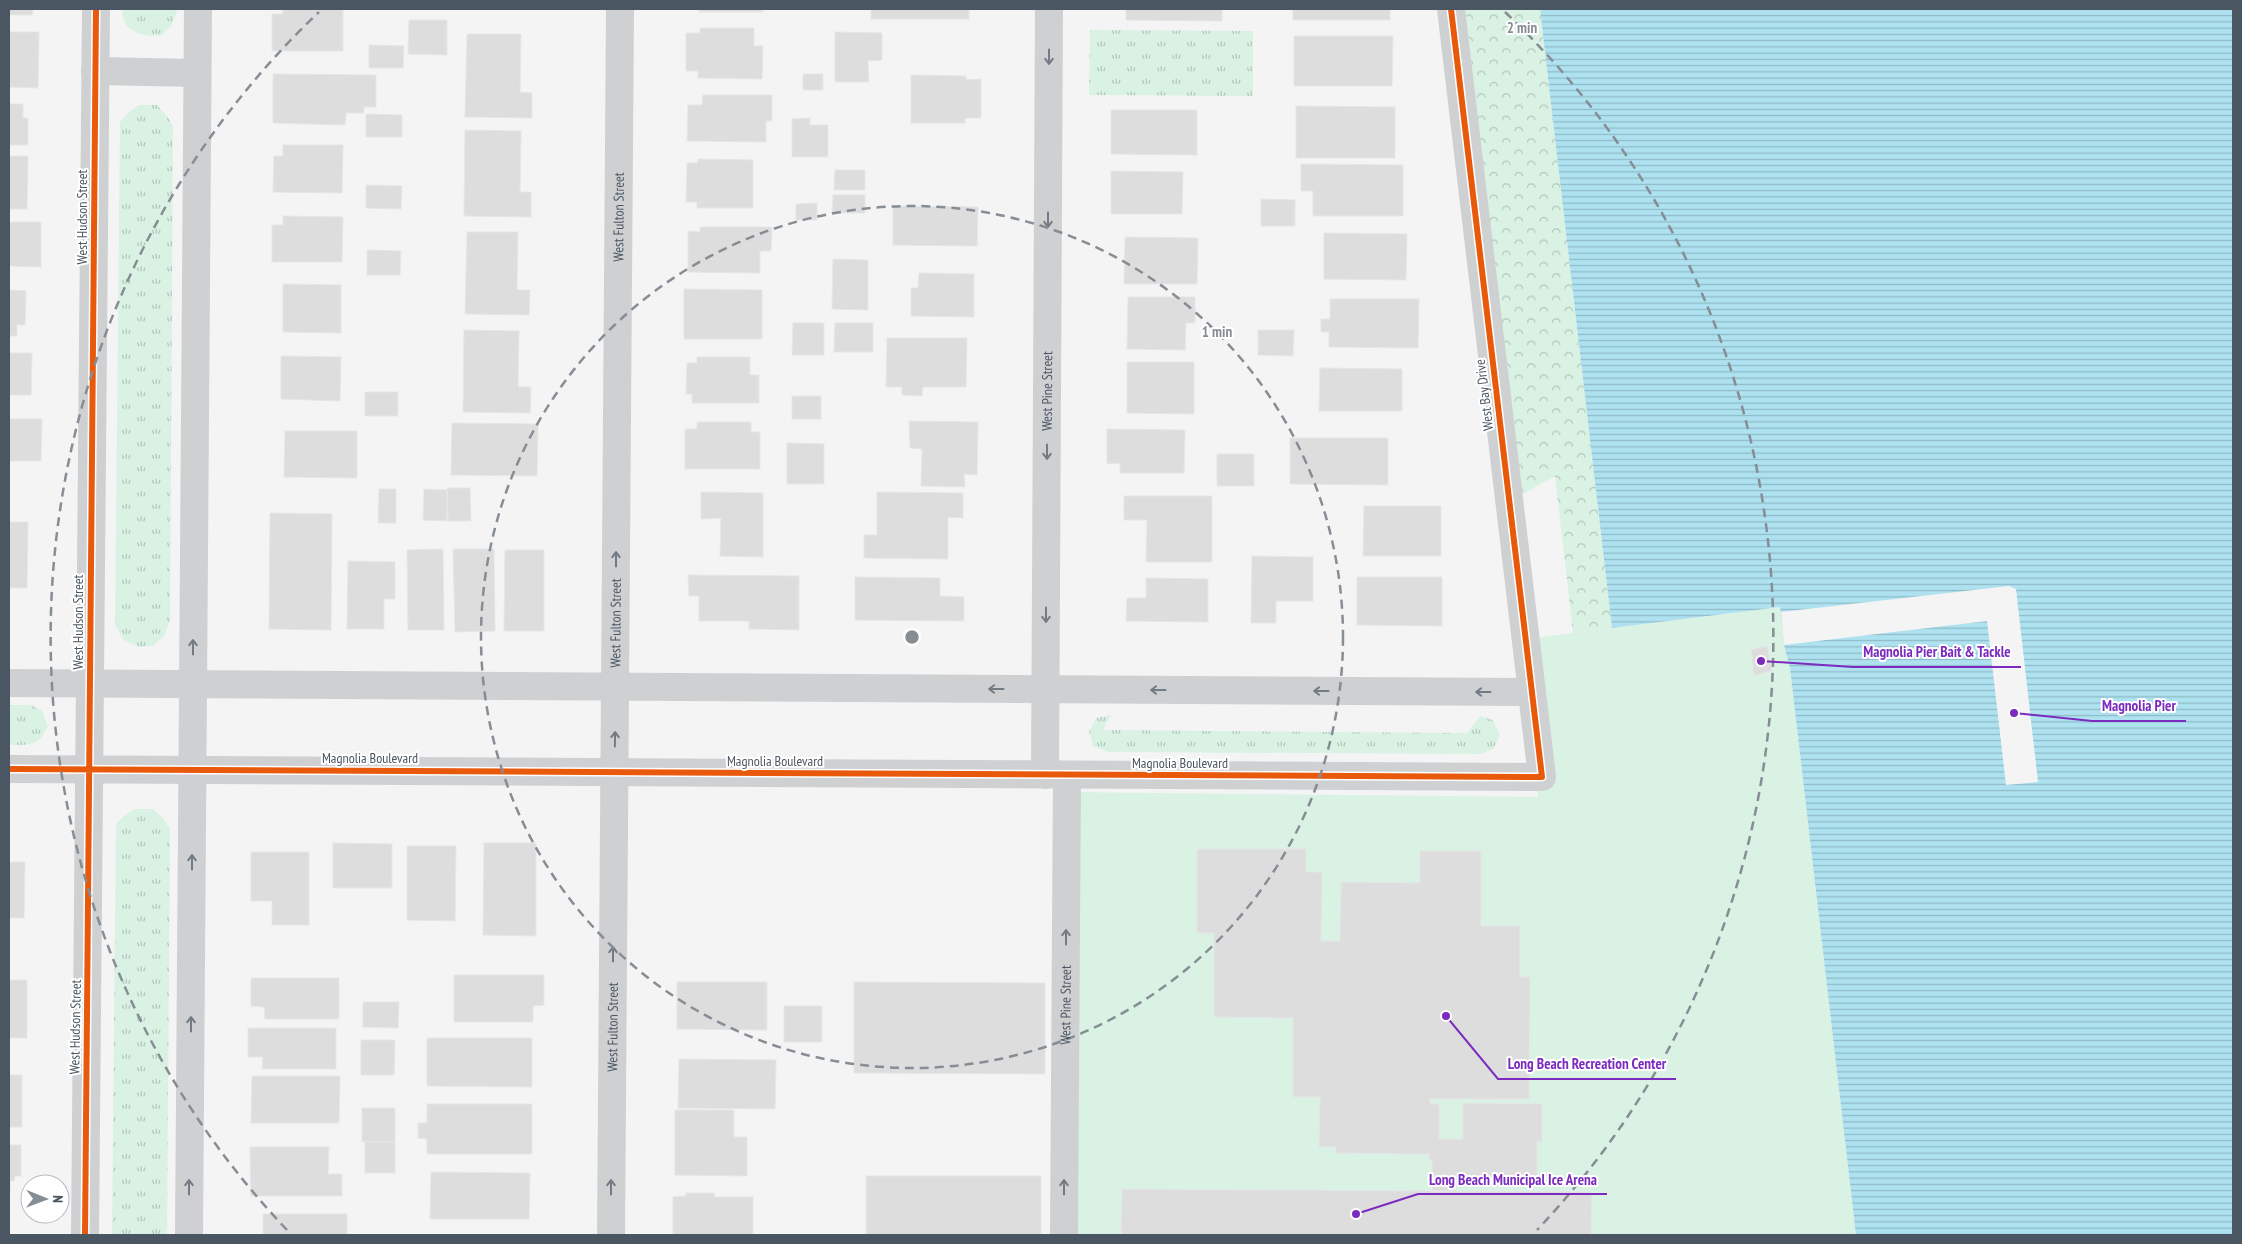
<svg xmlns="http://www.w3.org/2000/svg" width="2242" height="1244" viewBox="0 0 2242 1244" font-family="'PT Sans Narrow',sans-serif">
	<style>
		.grass { fill: url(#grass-tufts) }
		.park { fill: url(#park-crowns) }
		.pitch { fill: #d9f2e3 }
		.water { fill: url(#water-rules) }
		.pier { fill: #f4f4f4 }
		.building { fill: #ddddde; stroke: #e5e6e7 }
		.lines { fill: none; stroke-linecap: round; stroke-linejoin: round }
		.street { stroke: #ced0d2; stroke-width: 28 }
		.cycleway-casing { stroke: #fff; stroke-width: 9 }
		.cycleway { stroke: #e8590c; stroke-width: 6 }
		.oneway { stroke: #727b83 }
		.ring { fill: none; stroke: #868d94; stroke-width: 2.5; stroke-dasharray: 9 6 }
		.labels { text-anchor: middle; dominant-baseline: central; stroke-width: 4; stroke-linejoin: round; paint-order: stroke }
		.street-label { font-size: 14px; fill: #4a5661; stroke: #fff }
		.centre { fill: #868d94; stroke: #fff; stroke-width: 2.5 }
		.ring-label { font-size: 15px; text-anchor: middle; font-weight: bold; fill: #868d94; stroke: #fff; stroke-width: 4; stroke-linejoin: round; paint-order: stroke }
		.leader { fill: none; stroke: #7b2cbf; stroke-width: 2 }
		.callout-dot { fill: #7b2cbf; stroke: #fff; stroke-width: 2 }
		.callout-label { font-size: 15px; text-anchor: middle; font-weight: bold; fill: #7b2cbf; stroke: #fff; stroke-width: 4; stroke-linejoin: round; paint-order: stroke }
	</style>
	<defs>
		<pattern id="grass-tufts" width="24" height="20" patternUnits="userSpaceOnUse" patternTransform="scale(1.25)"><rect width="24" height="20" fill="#d9f2e3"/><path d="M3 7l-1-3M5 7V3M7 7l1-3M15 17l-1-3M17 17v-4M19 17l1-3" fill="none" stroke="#b2c7bb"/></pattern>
		<pattern id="park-crowns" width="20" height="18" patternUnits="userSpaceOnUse" patternTransform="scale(1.25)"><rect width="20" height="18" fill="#d9f2e3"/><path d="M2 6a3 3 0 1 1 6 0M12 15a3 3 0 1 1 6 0" fill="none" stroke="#b2c7bb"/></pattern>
		<pattern id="water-rules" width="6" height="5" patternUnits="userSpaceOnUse" patternTransform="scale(1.25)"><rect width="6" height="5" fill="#aee2f0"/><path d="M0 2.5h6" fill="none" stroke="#90bac6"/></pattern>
	</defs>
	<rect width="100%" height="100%" fill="#f4f4f4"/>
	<!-- grass -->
	<path class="grass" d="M122 9H177V11L171 26 160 36C141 37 121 30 122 9Z
		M1090 30 1253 31V96L1089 95Z
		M139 105H157L167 116 173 126 170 620 164 636 153 646 139 647 124 640 115 625 120 122 128 113Z
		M9 705H31L42 711 48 726C38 747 30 745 9 745Z
		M1111 715 1103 730 1467 733 1480 716 1493 720 1500 736 1493 749 1481 754 1108 752 1093 746 1089 732 1096 718Z
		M135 809H153L163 818 170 828 167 1235H112L116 824 125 815Z"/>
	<!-- park -->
	<path class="park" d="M1465 9H1540L1612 628 1573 633 1555 476 1521 495Z"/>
	<!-- pitch -->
	<path class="pitch" d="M1780 607 1784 645 1790 668 1856 1235H1060L1062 792 1538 797 1518 640Z"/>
	<!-- water -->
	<path class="water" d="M1540 9H2233V1235H1856L1790 668 1784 645 1780 607 1612 628Z"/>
	<!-- pier -->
	<path class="pier" d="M2009 586 2016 589 2038 782 2006 785 1987 621 1784 645 1781 612Z"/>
	<!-- building -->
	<path class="building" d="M9 9H33L32 15H9Z
		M283 9H343V51H272V14H283Z
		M699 9H763V12H699Z
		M871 9H969V19H871Z
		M1126 9H1222V21L1126 20Z
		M1293 9H1390V20H1293Z
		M409 20H447V55L408 54Z
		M700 28H754V46H763L762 79 698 78V71H686V33H700Z
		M9 32H39L38 88 9 87Z
		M835 32 882 33V60L868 61 869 82H835Z
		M467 34H521L520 92 532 93V118L465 117Z
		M1294 36H1393L1392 86H1294Z
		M369 45 404 46 403 68H369Z
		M273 74 376 75V107H364V113H346L345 125 273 123Z
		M803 74H823V90H803Z
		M911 75 966 76V80L981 79V118H965V123H911Z
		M703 95H772V121H766V142L687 141 688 105H702Z
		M9 104H23V118H28V145H9Z
		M1296 106 1395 107V158H1296Z
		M1111 110H1197V155L1111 154Z
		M366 114 402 115V137H366Z
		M810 118V125H828V157H792V119Z
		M465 130 521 131 520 192H531V217L464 216Z
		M283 145H343L342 193 273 192 274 156H283Z
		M9 156H28L27 209H9Z
		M698 159 753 160V208H697V202H686L687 163H698Z
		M1301 164 1403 165V216H1313V191H1301Z
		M835 170H865V190H834Z
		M1111 171 1183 172 1182 214H1111Z
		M366 185 402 186 401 209 366 208Z
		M833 195H865V213H832Z
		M1261 199 1295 200V226H1261Z
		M817 203V220H796V204Z
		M893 206 978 207 977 246 893 245Z
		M283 216 343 217 342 262H272V225H283Z
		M9 222H41V267L9 266Z
		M700 227H772L771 251H760V273L688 272V231L700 232Z
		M467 232H518L517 290H530L529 315 465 314Z
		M1324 233 1407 234 1406 280 1324 279Z
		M1125 237 1198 238 1197 284H1124Z
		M367 250 401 251 400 275H367Z
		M833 259 868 260V310L832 309Z
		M919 273 974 274V317L911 316V288H918Z
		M283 284 341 285V333L283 332Z
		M684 289 762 290V339H684Z
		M9 290 26 291 25 325H17V336H9Z
		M1128 297H1195V323H1186L1185 350 1127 349Z
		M1330 299H1419L1418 348 1329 347V332H1321V319H1330Z
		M793 323H824V355H792Z
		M835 323H873V352H834Z
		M464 330 519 331 518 387H531L530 413 463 412Z
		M1258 330H1294L1293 356 1258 355Z
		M887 338H967L966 387H923L922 396 902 395V387H886Z
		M9 353H32L31 395H9Z
		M281 356 341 357 340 401 281 399Z
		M697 357H750V375H759V403H692V394H686L687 363H697Z
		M1127 362H1194V414L1127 413Z
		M1320 368 1402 369V411H1319Z
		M365 392H398V416H365Z
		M792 396H821V419H792Z
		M9 419H42L41 461H9Z
		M909 421 978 422 977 475 964 474 965 487 921 486 922 449 910 448Z
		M697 422H751V432H760V469H685V429H697Z
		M452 423 538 424 537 476 451 475Z
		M1107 429 1185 430 1184 473H1120V463L1107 464Z
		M285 431H357V478L284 477Z
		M1290 438H1388V485L1290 484Z
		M787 443 824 444V484H787Z
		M1217 454H1254V486H1217Z
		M447 488H470L471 521H448Z
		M379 489H396V523H378Z
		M424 489 447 490V521L423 520Z
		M701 492 763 493V557L720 556 721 518 701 519Z
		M877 492 963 493V518L948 517V559L864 558V535H877Z
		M1124 496H1212V562H1146L1147 520H1124Z
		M1364 506H1441V556H1363Z
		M270 513 332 514 331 630 269 629Z
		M9 522H28L27 588H9Z
		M443 549 444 630H408L407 550Z
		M453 549H494L495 631 455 632Z
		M505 550H544V631H504Z
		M1252 556 1313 557V601H1276V623H1251Z
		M348 561 395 562V599H384V629H347Z
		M688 575 799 576V630L749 629V621H699V596H689Z
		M855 577 940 578V596L964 597V621L855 620Z
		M1357 577H1442V626L1357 625Z
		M1146 578 1208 579V622L1126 621 1127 598H1146Z
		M1767 646 1772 671 1754 675 1751 650Z
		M333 843 392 844V888H333Z
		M484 843H536V936L483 935Z
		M407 846H456L455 921 407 920Z
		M1197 849H1306V872H1322L1321 941H1340L1341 882 1420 883V851H1481V926H1520V977H1530L1529 1099H1430V1104H1439V1139H1463V1103L1542 1104V1142H1537V1177H1455L1454 1192 1432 1191V1160H1429V1154L1336 1153V1147H1319L1320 1097H1293V1018L1214 1017V933H1197Z
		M251 852H309V925H272V901H251Z
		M9 862H25L24 918H9Z
		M454 975H544V1005L533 1006V1022H454Z
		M251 978H339V1019H265L264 1007 251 1006Z
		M9 980H27V1038H9Z
		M677 982H767V1030L677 1029Z
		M854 982 1045 983V1074L854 1073Z
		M363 1002H399L398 1028 363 1027Z
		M784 1006H822V1042H784Z
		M248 1028H336V1069H262L263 1057H248Z
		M427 1038H532V1087L427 1086Z
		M361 1040H395L394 1075H361Z
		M679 1059 776 1060 775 1109 678 1108Z
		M9 1075H22V1127H9Z
		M252 1076H340L339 1123H251Z
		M427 1104H532V1154H427V1139L418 1138V1123H427Z
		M362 1108H395V1142H362Z
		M675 1110H734V1137H747V1176L675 1175Z
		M365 1142H395V1173H365Z
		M9 1145H21V1176H15L14 1181H10V1193Z
		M250 1147H329L328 1174H342V1196H251Z
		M431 1172 530 1173 529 1219H430Z
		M866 1176H1041V1235H866Z
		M1122 1189 1592 1192 1591 1235H1121Z
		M686 1193H714L715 1197H753V1235H673V1197L686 1196Z
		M263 1214H347V1235H263Z"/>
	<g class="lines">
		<!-- street -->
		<g class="street">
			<path d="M95 71 197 73"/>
			<path d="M9 683 1532 692"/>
			<path d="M9 769 1542 777 1451 9"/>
			<path id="s1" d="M1045 775 1049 9"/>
			<path d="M85 1235 96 9"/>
			<path d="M189 1235 198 9"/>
			<path id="s2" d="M611 1235 620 9"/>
			<path id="s3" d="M1064 1235 1067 775"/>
		</g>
		<!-- cycleway casing -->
		<g class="cycleway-casing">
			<path id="cycleway" d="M9 769 1542 777 1451 9
				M85 1235 96 9"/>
		</g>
		<!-- cycleway -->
		<use href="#cycleway" class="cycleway"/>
	</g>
	<!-- one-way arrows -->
	<defs><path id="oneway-shaft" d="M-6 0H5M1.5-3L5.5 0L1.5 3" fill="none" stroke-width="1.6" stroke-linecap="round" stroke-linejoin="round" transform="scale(1.25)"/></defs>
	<g class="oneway">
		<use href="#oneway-shaft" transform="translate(1049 57) rotate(90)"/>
		<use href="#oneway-shaft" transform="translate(1048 220) rotate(90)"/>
		<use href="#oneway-shaft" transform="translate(1047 452) rotate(90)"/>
		<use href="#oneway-shaft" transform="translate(616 559) rotate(-90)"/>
		<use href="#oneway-shaft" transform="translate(1046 615) rotate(90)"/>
		<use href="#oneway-shaft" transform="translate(193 647) rotate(-90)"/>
		<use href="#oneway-shaft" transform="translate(996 689) rotate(-180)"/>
		<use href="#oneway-shaft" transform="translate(1158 690) rotate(-180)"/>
		<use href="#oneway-shaft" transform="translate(1321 691) rotate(-180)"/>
		<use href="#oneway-shaft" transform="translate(1483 692) rotate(-180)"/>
		<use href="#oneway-shaft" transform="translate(615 739) rotate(-89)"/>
		<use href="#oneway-shaft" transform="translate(192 862) rotate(-90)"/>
		<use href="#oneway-shaft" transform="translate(1066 937) rotate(-90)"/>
		<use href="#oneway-shaft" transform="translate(613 954) rotate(-90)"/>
		<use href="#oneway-shaft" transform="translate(191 1024) rotate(-90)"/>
		<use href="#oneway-shaft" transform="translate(189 1187) rotate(-90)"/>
		<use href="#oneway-shaft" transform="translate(611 1187) rotate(-90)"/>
		<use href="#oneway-shaft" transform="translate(1064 1187) rotate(-90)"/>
	</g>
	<!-- distance rings -->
	<g class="ring">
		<circle cx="912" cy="637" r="431"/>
		<path d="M287 1230A862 862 0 0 1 319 12M1505 12A862 862 0 0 1 1537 1230"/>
	</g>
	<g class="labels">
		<!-- street labels -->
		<g class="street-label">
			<text transform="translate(82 217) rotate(-90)">West Hudson Street</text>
			<text stroke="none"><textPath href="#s2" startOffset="1018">West Fulton Street</textPath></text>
			<text stroke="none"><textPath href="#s1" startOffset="384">West Pine Street</textPath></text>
			<text transform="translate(1484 395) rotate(-97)">West Bay Drive</text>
			<text transform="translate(78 622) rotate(-90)">West Hudson Street</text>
			<text stroke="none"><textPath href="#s2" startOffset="612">West Fulton Street</textPath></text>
			<text x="370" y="758">Magnolia Boulevard</text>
			<text x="775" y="761">Magnolia Boulevard</text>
			<text x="1180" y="763">Magnolia Boulevard</text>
			<text stroke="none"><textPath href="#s3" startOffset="230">West Pine Street</textPath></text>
			<text transform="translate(75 1027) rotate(-89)">West Hudson Street</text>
			<text stroke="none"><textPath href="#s2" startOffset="208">West Fulton Street</textPath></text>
		</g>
	</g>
	<circle cx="912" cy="637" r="8" class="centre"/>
	<g class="ring-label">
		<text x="1522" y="33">2 min</text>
		<text x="1217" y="337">1 min</text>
	</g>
	<!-- callouts -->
	<path class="leader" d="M1761 661L1853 667H2021M2014 713L2092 721H2186M1446 1016L1498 1079H1676M1356 1214L1418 1194H1607"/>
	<g class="callout-dot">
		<circle cx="1761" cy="661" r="5"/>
		<circle cx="2014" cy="713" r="5"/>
		<circle cx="1446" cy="1016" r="5"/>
		<circle cx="1356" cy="1214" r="5"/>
	</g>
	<g class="callout-label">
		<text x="1937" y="657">Magnolia Pier Bait &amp; Tackle</text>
		<text x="2139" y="711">Magnolia Pier</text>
		<text x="1587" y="1069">Long Beach Recreation Center</text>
		<text x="1513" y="1185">Long Beach Municipal Ice Arena</text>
	</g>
	<!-- border -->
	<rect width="2242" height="1244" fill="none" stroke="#4a5661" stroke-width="20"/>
	<!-- north arrow -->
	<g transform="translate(45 1199) rotate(91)"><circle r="24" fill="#ffffff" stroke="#b7bbc0"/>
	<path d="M0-4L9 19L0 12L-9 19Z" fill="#868d94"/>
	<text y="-8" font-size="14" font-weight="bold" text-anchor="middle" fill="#4a5661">N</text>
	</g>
</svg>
